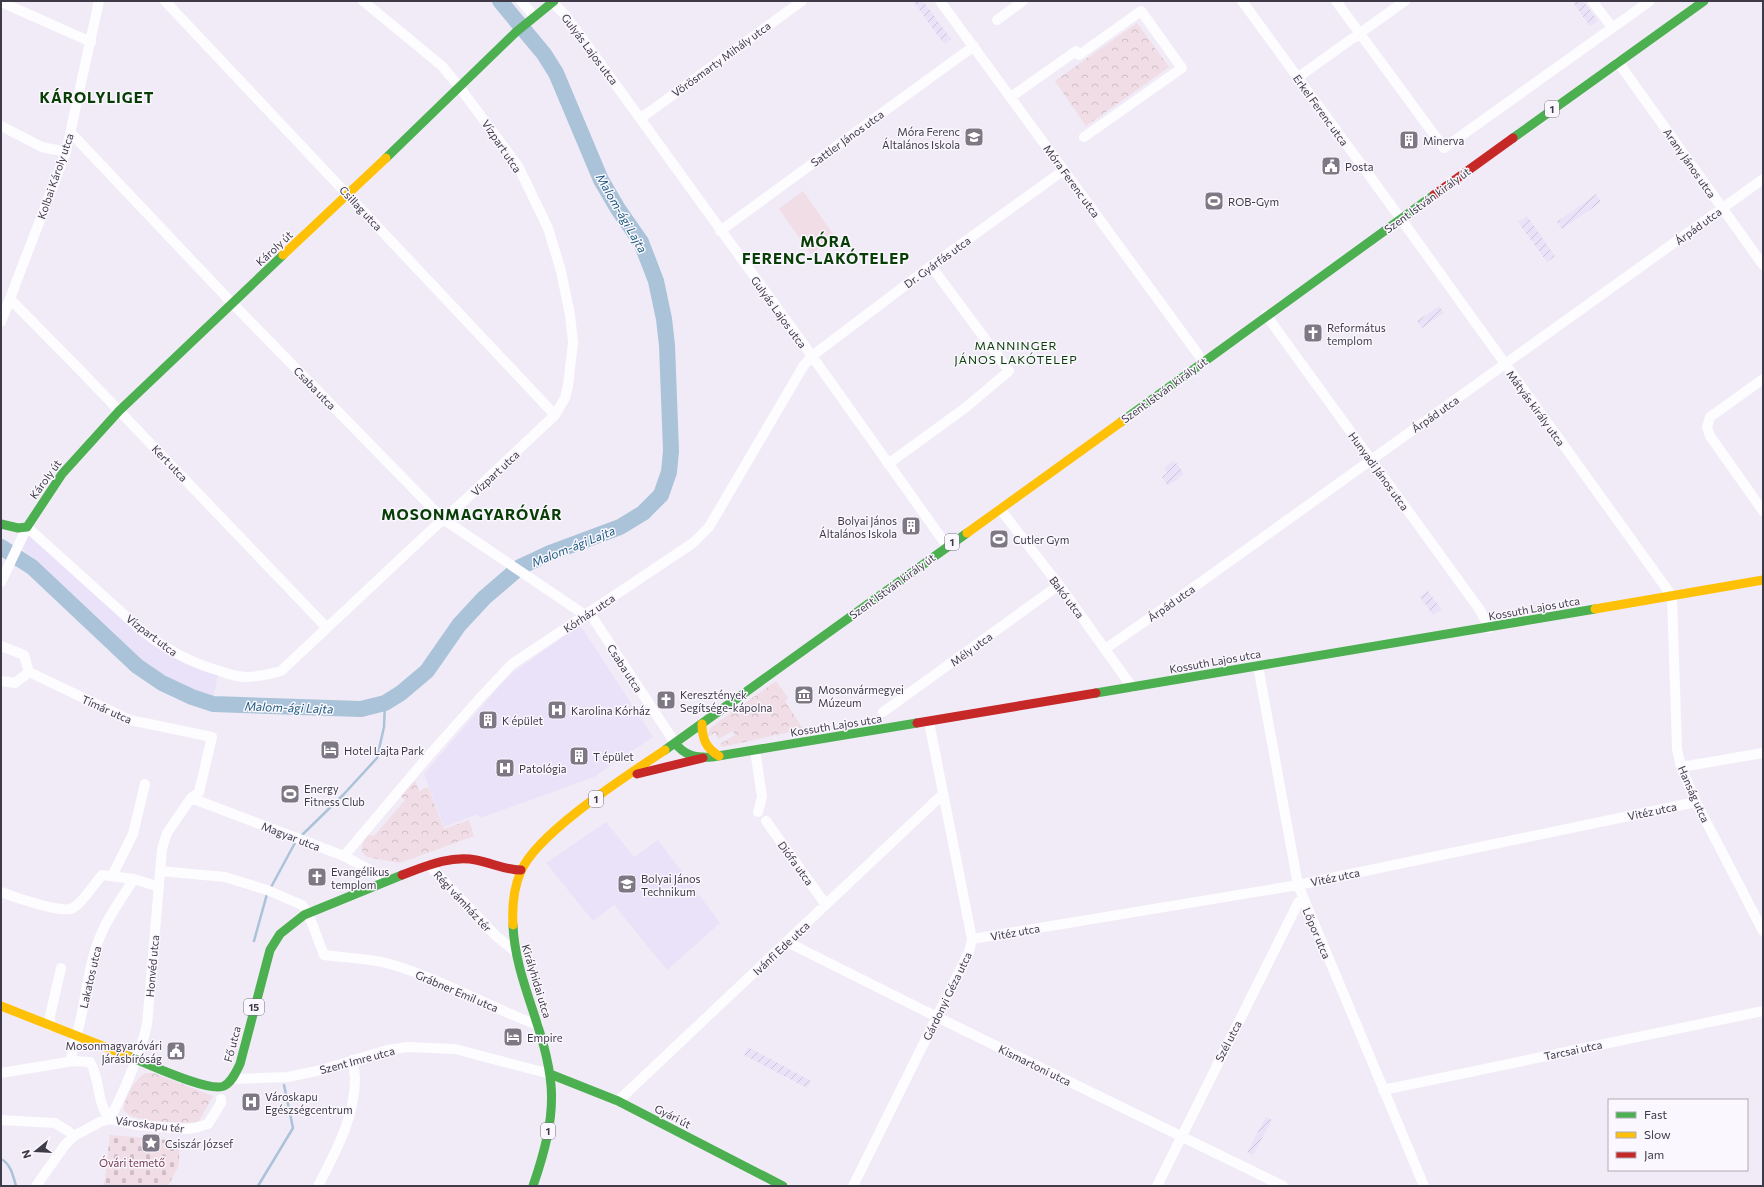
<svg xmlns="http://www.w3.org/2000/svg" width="1764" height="1187" viewBox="0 0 1764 1187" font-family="Commissioner,sans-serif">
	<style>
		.built { fill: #eae2f8 }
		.industrial { fill: url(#industrial-furrows) }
		.cemetery { fill: url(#cemetery-stones) }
		.park { fill: url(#park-crowns) }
		.pitch { fill: #f0dde5 }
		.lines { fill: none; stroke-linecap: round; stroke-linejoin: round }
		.stream { stroke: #aac3d9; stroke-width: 2.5 }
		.river { stroke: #aac3d9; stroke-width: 16 }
		.street { stroke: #fdfcfe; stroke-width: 10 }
		.fast { stroke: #4caf50; stroke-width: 9 }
		.slow { stroke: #ffc107; stroke-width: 9 }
		.jam { stroke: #c62828; stroke-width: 9 }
		.labels { text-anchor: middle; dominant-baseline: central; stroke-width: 3; stroke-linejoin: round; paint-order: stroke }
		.shield { fill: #faf7fe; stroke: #77737e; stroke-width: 1 }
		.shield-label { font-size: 10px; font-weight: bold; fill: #3f3a47 }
		.street-label { font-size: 11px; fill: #3f3a47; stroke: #faf7fe }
		.poi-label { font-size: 11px; fill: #3f3a47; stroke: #faf7fe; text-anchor: start }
		.park-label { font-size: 11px; fill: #763a48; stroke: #faf7fe }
		.water-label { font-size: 12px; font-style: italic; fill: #1c5b7f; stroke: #faf7fe }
		.neighbourhood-label { font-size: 12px; letter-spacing: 1px; fill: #083e05; stroke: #faf7fe }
		.district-label { font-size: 15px; font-weight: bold; letter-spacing: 1px; fill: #083e05; stroke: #faf7fe }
	</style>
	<defs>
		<pattern id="industrial-furrows" width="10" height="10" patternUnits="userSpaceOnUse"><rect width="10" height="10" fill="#eae2f8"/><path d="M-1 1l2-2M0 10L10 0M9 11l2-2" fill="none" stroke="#cac3d6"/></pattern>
		<pattern id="cemetery-stones" width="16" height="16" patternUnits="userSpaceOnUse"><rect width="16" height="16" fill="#f0dde5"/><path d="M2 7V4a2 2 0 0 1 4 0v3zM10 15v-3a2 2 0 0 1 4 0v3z" fill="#cfbec6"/></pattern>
		<pattern id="park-crowns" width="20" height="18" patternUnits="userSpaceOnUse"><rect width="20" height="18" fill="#f0dde5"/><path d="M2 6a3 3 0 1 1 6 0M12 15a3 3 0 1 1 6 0" fill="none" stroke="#cfbec6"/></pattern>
	</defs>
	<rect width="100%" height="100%" fill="#f0ebf6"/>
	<!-- built -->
	<path class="built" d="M29 534 151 644 183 661 218 675 213 698 148 668 98 624 41 564 21 548Z
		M580 625 653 737 594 777 480 818 478 814 444 827 424 774 503 682 514 672Z
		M606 822 634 857 658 840 720 923 667 970 614 905 593 921 546 863Z"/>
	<!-- industrial -->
	<path class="industrial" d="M913 1H923L951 39 944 44Z
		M1572 1H1583L1598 21 1590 26Z
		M1596 194 1601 202 1562 229 1557 222Z
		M1527 216 1555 256 1547 262 1518 222Z
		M1439 306 1444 313 1422 328 1417 321Z
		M1174 460 1184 474 1168 486 1162 477 1167 473 1164 468Z
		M1428 591 1441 609 1433 615 1420 597Z
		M748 1047 811 1081 807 1088 744 1055Z
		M1266 1117 1272 1120 1253 1155 1247 1152Z"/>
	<!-- cemetery -->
	<path class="cemetery" d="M110 1135 179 1141V1165L168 1186H102L105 1180Z"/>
	<!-- park -->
	<path class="park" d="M1137 23 1169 67 1086 126 1055 81Z
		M776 681 788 698 785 701 803 729 722 747 720 744 735 735 733 731 718 739 715 732 706 739 708 732 711 727Z
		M415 781 419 791 428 787 444 829 469 820 474 836 400 863 367 857C358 851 363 842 367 834L374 836 405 800 400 795Z
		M145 1073H153L213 1096 199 1121C189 1125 143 1121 132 1116 129 1115 127 1113 124 1111 123 1097 135 1081 145 1073Z"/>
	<!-- pitch -->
	<path class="pitch" d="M803 191 835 237 811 254 779 209Z"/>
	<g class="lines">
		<!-- stream -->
		<path class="stream" d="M301 836 344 794 377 758 384 727 385 703
			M270 889 296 841
			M254 941 267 894
			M1 1159C11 1164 13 1176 16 1186
			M258 1186 293 1128 284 1085"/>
		<!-- river -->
		<path class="river" d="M1 547 32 567 137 666 162 683 192 697 213 704 361 709 385 703 401 693 427 671 459 625 484 598 520 567 550 553 620 527 643 513 661 495 669 472 671 451 667 345 664 319 656 281 641 242 618 209 601 180 556 73 544 54 500 1"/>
		<!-- street -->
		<path class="street" d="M165 1 555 415
			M521 1 534 16
			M940 1 1203 361
			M1242 1 1401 219 1672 596 1677 749 1681 767 1696 802 1763 931
			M1336 1 1444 148 1650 1
			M1592 1 1612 27
			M1 2 91 42
			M552 2 566 16 812 356 947 546
			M997 20 1023 1
			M1618 62 1763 265
			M1297 78 1405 1
			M1011 97 1076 51 1079 55 1141 11 1182 68 1084 137
			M641 118 802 1
			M1 126 42 147 66 152
			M71 133 232 303 443 519 585 615
			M720 231 974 46
			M10 299 81 371 327 628
			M1266 315 1480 610 1489 628
			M1 322 66 152 99 1
			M1763 379 1710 417 1707 427 1710 436 1763 511
			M888 464 965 408 1009 371 931 266
			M1000 509 1059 585 1132 687
			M1 582 27 527 140 629C166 649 188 662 220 671 228 674 238 677 247 677 259 677 269 674 281 671L427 534 466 499 555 415 565 398 568 386 573 342 570 315 561 271 548 228 518 166 460 88 442 66 363 1
			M589 612 675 743
			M1 646 24 655 29 672 130 720 212 737 199 792 191 798 167 833 162 849 147 1025C139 1058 125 1089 110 1119
			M1105 649 1187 592 1763 179
			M1258 666 1298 885 1424 1186
			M1 681 15 683 29 672
			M883 712 1059 585
			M755 750 762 797 758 812
			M1681 767 1763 753
			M191 798 344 856 388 880
			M766 821 826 905
			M344 856 425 760 480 698 512 664 693 543 709 527 804 365 812 356 931 266 1064 170
			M429 865 496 936 515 951
			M160 871 225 877 267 890 302 905 308 913 324 955C345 958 369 958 390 964 442 979 488 1007 538 1025
			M112 876 133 834 145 784
			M1 892C14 897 62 914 73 908 83 902 94 884 102 875L134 879 159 887
			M972 939 1298 885 1696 802
			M787 942 937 1017 1283 1186
			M50 1026V1016L61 968
			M74 1061 71 1058C74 1045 77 1034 80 1022 87 991 89 961 102 932 110 914 123 896 134 879
			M1 1073 74 1061 90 1062C101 1080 96 1103 110 1119
			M233 1079 288 1077 321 1070 387 1050 408 1047 455 1049 550 1074
			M1383 1090 1763 1011
			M618 1101 943 794
			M1 1120 55 1123 68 1131 74 1136
			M36 1186 65 1145 74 1136 100 1122 110 1119 137 1125 185 1129 195 1128 208 1124 221 1103V1099
			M318 1186C335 1153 355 1117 355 1079 355 1073 353 1066 352 1060
			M853 1186 969 952 972 939 929 722
			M1157 1186 1298 903 1302 898"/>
		<!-- fast -->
		<path class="fast" d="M1513 138 1704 1
			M386 158 516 32 554 1
			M1121 422 1434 195
			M1 524 18 528 27 527 62 474 119 411 283 255
			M1096 693 1595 609
			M675 743C685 756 696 758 712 757L917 723
			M665 750 967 533
			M513 925C515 980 546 1029 551 1085 554 1119 544 1154 533 1186
			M128 1056C146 1063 209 1093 224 1086 232 1082 236 1072 240 1064L270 950 280 934 304 915 402 875
			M550 1074 618 1101 783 1186"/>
		<!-- slow -->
		<path class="slow" d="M283 255 386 158
			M967 533 1121 422
			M1595 609 1763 580
			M702 724C702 739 706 748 719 756
			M513 925C512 908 514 887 521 871 538 832 628 775 665 750
			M1 1006 128 1056"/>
		<!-- jam -->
		<path class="jam" d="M1434 195 1513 138
			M917 723 1096 693
			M637 774 703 758
			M402 875C426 866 451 855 476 860 492 863 505 870 521 870"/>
	</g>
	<!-- icons -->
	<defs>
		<g id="school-square" transform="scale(1)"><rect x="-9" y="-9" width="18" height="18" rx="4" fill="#7d7884" stroke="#faf7fe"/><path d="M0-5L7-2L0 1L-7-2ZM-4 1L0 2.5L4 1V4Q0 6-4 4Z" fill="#fff"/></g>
		<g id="building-square" transform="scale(1)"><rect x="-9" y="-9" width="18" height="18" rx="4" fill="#7d7884" stroke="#faf7fe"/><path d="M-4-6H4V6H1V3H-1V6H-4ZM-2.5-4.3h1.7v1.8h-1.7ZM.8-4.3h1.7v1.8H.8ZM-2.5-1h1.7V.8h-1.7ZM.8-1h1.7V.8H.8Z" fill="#fff"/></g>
		<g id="civic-square" transform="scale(1)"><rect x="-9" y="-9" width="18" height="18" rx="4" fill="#7d7884" stroke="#faf7fe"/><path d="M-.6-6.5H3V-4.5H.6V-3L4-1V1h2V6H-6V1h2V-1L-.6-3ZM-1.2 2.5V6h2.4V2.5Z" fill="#fff"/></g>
		<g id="stadium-square" transform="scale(1)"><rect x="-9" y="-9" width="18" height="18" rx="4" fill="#7d7884" stroke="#faf7fe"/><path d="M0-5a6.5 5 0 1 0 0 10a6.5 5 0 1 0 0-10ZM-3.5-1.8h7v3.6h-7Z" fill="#fff"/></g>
		<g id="church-square" transform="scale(1)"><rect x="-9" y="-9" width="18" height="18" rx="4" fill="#7d7884" stroke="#faf7fe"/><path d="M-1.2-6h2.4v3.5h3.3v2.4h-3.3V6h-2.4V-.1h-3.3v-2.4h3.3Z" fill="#fff"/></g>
		<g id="museum-square" transform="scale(1)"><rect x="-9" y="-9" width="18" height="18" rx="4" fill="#7d7884" stroke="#faf7fe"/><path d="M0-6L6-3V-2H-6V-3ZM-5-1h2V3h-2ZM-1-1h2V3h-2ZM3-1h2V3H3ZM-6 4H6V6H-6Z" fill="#fff"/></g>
		<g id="hospital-square" transform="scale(1)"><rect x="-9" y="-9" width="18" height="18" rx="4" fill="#7d7884" stroke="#faf7fe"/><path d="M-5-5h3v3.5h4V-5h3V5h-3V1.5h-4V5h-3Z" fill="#fff"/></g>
		<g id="hotel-square" transform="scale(1)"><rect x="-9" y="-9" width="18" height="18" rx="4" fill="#7d7884" stroke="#faf7fe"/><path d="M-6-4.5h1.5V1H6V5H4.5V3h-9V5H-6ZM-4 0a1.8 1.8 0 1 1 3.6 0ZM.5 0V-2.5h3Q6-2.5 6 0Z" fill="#fff"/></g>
		<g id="sight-square" transform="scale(1)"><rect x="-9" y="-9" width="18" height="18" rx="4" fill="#7d7884" stroke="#faf7fe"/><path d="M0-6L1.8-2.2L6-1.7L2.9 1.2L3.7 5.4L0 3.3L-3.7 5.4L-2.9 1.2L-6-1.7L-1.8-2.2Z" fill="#fff"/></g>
	</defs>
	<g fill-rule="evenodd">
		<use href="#school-square" x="974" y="137"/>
		<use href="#building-square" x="1409" y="140"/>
		<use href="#civic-square" x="1331" y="166"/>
		<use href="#stadium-square" x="1214" y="201"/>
		<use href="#church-square" x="1313" y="333"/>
		<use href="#building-square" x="911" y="526"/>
		<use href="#stadium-square" x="999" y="539"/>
		<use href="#museum-square" x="804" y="695"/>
		<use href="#church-square" x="666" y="700"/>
		<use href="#hospital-square" x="557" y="710"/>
		<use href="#building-square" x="488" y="720"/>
		<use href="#hotel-square" x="330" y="750"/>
		<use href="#building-square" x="579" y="756"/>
		<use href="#hospital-square" x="505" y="768"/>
		<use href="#stadium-square" x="290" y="794"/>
		<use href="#church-square" x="317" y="877"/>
		<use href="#school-square" x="627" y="884"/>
		<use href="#hotel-square" x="513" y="1037"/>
		<use href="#civic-square" x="176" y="1051"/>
		<use href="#hospital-square" x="251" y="1102"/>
		<use href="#sight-square" x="151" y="1143"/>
	</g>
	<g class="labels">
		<!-- shield labels -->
		<g class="shield">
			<rect x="1545" y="101" width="14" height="16" rx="3"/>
			<rect x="945" y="534" width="14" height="16" rx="3"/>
			<rect x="589" y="791" width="14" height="16" rx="3"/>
			<rect x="244" y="999" width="20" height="16" rx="3"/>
			<rect x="541" y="1123" width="14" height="16" rx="3"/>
		</g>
		<g class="shield-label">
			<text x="1552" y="109">1</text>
			<text x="952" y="542">1</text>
			<text x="596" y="799">1</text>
			<text x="254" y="1007">15</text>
			<text x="548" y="1131">1</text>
		</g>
		<!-- street labels -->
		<g class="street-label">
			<text transform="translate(590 49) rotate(53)">Gulyás Lajos utca</text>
			<text transform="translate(721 59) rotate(-36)">Vörösmarty Mihály utca</text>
			<text transform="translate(1321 110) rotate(54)">Erkel Ferenc utca</text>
			<text transform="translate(847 138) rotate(-36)">Sattler János utca</text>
			<text transform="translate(502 146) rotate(56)">Vízpart utca</text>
			<text transform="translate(1690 163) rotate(55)">Arany János utca</text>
			<text transform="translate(55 176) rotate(-71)">Kolbai Károly utca</text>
			<text transform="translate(1072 181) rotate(54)">Móra Ferenc utca</text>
			<text transform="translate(1427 200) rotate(-36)">Szent István király út</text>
			<text transform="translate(361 208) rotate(47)">Csillag utca</text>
			<text transform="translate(1698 226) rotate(-36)">Árpád utca</text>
			<text transform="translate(274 248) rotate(-43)">Károly út</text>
			<text transform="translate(937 262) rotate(-36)">Dr. Gyárfás utca</text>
			<text transform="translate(779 312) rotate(54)">Gulyás Lajos utca</text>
			<text transform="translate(315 388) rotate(46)">Csaba utca</text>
			<text transform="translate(1164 390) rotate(-36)">Szent István király út</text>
			<text transform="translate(1536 408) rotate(54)">Mátyás király utca</text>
			<text transform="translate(1435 414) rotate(-35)">Árpád utca</text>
			<text transform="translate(170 463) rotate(46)">Kert utca</text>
			<text transform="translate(1379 471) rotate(54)">Hunyadi János utca</text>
			<text transform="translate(495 473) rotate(-43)">Vízpart utca</text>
			<text transform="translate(45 479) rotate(-54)">Károly út</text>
			<text transform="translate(892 586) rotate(-36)">Szent István király út</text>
			<text transform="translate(1067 597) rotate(53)">Bakó utca</text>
			<text transform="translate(1171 603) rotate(-35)">Árpád utca</text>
			<text transform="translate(1534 608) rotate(-10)">Kossuth Lajos utca</text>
			<text transform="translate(589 613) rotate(-34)">Kórház utca</text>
			<text transform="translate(152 635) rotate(37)">Vízpart utca</text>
			<text transform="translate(971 649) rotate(-36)">Mély utca</text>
			<text transform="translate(1215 661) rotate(-10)">Kossuth Lajos utca</text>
			<text transform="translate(625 668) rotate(57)">Csaba utca</text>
			<text transform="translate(107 709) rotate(24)">Tímár utca</text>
			<text transform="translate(836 725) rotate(-9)">Kossuth Lajos utca</text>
			<text transform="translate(1694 794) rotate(66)">Hanság utca</text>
			<text transform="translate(1652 811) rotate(-12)">Vitéz utca</text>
			<text transform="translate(291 836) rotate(21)">Magyar utca</text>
			<text transform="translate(796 863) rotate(54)">Diófa utca</text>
			<text transform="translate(1335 877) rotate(-12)">Vitéz utca</text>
			<text transform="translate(463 901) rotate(47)">Régi vámház tér</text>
			<text transform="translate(1015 932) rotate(-10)">Vitéz utca</text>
			<text transform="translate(1317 933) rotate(67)">Lőpor utca</text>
			<text transform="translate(781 948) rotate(-43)">Ivánfi Ede utca</text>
			<text transform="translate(152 966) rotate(-85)">Honvéd utca</text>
			<text transform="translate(90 977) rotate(-77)">Lakatos utca</text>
			<text transform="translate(537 981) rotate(73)">Királyhidai utca</text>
			<text transform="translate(457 991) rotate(23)">Grábner Emil utca</text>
			<text transform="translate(947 996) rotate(-64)">Gárdonyi Géza utca</text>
			<text transform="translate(1228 1041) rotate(-63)">Szél utca</text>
			<text transform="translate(232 1044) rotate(-75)">Fő utca</text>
			<text transform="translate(1573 1050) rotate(-12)">Tarcsai utca</text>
			<text transform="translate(357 1060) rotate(-15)">Szent Imre utca</text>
			<text transform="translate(1035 1065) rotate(26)">Kismartoni utca</text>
			<text transform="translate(673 1116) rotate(27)">Gyári út</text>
			<text transform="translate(150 1124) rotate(7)">Városkapu tér</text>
		</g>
		<!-- poi labels -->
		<g class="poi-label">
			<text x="960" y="131" text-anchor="end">Móra Ferenc<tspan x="960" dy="13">Általános Iskola</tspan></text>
			<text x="1423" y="140">Minerva</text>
			<text x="1345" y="166">Posta</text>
			<text x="1228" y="201">ROB-Gym</text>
			<text x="1327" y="327">Református<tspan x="1327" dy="13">templom</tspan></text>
			<text x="897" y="520" text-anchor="end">Bolyai János<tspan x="897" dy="13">Általános Iskola</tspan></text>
			<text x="1013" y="539">Cutler Gym</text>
			<text x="818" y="689">Mosonvármegyei<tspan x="818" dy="13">Múzeum</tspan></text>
			<text x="680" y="694">Keresztények<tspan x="680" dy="13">Segítsége-kápolna</tspan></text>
			<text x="571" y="710">Karolina Kórház</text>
			<text x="502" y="720">K épület</text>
			<text x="344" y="750">Hotel Lajta Park</text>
			<text x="593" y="756">T épület</text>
			<text x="519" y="768">Patológia</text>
			<text x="304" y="788">Energy<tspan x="304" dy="13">Fitness Club</tspan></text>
			<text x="331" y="871">Evangélikus<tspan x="331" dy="13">templom</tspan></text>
			<text x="641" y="878">Bolyai János<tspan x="641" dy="13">Technikum</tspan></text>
			<text x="527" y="1037">Empire</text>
			<text x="162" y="1045" text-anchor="end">Mosonmagyaróvári<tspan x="162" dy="13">Járásbíróság</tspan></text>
			<text x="265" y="1096">Városkapu<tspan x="265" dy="13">Egészségcentrum</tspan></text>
			<text x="165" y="1143">Csiszár József</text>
		</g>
		<!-- park labels -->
		<g class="park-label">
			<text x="132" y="1162">Óvári temető</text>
		</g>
		<!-- water labels -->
		<g class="water-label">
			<text transform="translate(622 213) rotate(60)">Malom-ági Lajta</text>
			<text transform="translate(573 546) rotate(-22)">Malom-ági Lajta</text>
			<text transform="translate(289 707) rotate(2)">Malom-ági Lajta</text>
		</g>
		<!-- neighbourhood labels -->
		<g class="neighbourhood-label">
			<text x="1016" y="345">MANNINGER<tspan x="1016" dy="14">JÁNOS LAKÓTELEP</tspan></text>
		</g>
		<!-- district labels -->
		<g class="district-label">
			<text x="97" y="97">KÁROLYLIGET</text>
			<text x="826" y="241">MÓRA<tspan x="826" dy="17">FERENC-LAKÓTELEP</tspan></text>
			<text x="472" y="514">MOSONMAGYARÓVÁR</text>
		</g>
	</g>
	<!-- border -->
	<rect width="1764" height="1187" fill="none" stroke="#3f3a47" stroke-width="4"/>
	<!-- legend -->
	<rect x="1608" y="1099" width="140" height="72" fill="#faf7fe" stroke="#afabb5"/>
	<rect x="1616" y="1112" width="20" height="6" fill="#4caf50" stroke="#afabb5"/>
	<text x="1644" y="1119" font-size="12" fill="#3f3a47">Fast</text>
	<rect x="1616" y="1132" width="20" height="6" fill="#ffc107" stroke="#afabb5"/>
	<text x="1644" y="1139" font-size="12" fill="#3f3a47">Slow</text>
	<rect x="1616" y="1152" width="20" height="6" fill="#c62828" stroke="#afabb5"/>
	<text x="1644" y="1159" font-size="12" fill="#3f3a47">Jam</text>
	<!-- north arrow -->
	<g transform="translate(36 1151) rotate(252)" stroke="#faf7fe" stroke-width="3" paint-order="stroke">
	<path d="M0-3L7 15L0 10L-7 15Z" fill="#3f3a47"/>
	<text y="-6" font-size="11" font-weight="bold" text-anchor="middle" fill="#3f3a47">N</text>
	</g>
</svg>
